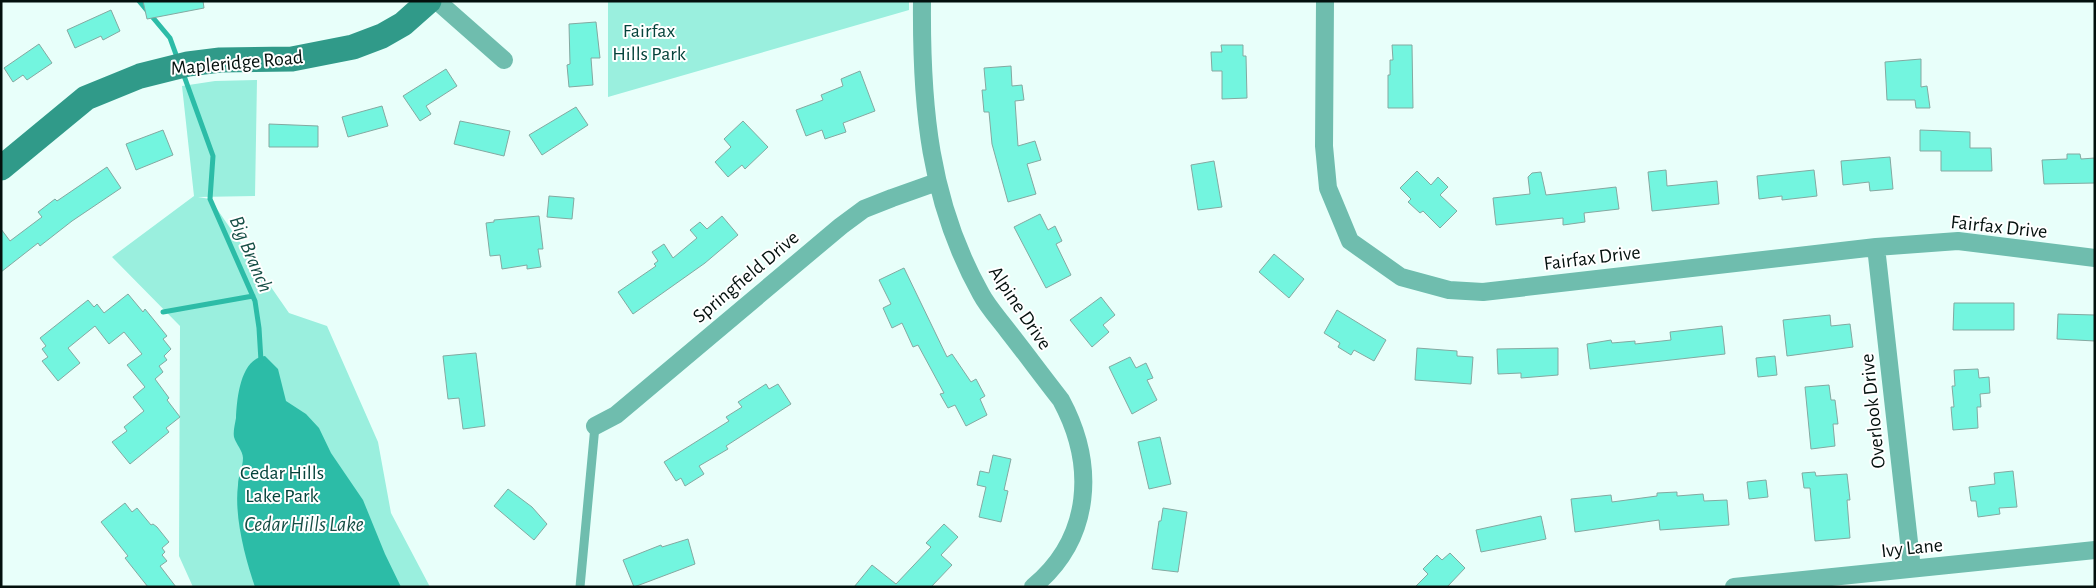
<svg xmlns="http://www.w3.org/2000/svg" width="2096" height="588" viewBox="0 0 2096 588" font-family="'Alegreya Sans',sans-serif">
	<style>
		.green { fill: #9aefde }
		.water { fill: #2cbca7 }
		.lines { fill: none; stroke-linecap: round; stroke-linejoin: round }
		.stream { stroke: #2cbca7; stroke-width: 5 }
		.building { fill: #73f5df; stroke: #84a9a1 }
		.lane { stroke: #6fbdae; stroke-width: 9 }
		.street { stroke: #6fbdae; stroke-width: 18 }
		.secondary { stroke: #309a89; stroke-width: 25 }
		.labels { text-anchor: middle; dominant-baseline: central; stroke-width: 4; stroke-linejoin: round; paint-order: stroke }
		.park-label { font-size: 20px; fill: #05433b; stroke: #fff }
		.street-label { font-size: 20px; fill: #03100d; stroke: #fff }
		.water-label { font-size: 21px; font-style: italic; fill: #164f46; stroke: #fff }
	</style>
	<rect width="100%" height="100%" fill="#e8fffa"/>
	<!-- green -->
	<path class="green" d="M608 1H909V10L608 97Z
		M257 80 255 196 198 197 210 199 289 313 327 326 378 442 391 513 430 587H193L179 556 180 326 112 257 194 196 182 86 215 81Z"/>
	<!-- water -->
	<path class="water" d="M265 356 278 369 286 401 306 414 319 428 331 453 363 500 385 554 401 587H255C245 558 234 516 238 485 238 476 243 467 243 458 243 451 236 444 234 437 233 431 235 424 236 418 237 399 240 359 265 356Z"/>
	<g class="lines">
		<!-- stream -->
		<path class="stream" d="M139 1 170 38 178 60
			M183 73 213 156 210 199 255 301 259 328 261 361
			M163 312 253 296"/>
	</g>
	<!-- building -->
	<path class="building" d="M143 1H203L204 8 147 19Z
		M111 10 120 31 103 40 101 36 75 48 67 30Z
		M596 22 600 58H591L593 85 569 87 567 65 570 64 569 24Z
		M39 44 52 63 27 80 23 75 13 82 4 68Z
		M1221 45H1243V56H1246L1247 98 1222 99V71H1212L1211 52H1222Z
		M1392 45H1412L1413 108H1388V75H1390V60H1393Z
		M1921 59V87L1927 86 1930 108H1916L1915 100H1887L1885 62Z
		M1011 66 1012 86 1022 85 1024 100 1015 101 1018 146 1035 141 1041 160 1027 164 1036 194 1008 202 992 144 989 112H984L982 90H986L984 68Z
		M446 69 457 86 426 106 431 114 420 121 403 96Z
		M860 71 875 111 843 123 846 132 825 139 822 130 806 136 796 110 823 100 821 95 843 86 841 79Z
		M382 106 388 126 348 137 342 117Z
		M576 107 588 125 542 155 529 135Z
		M460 121 510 131 504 156 454 144Z
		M743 121 768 147 745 169 742 165 728 177 715 162 731 147 724 139Z
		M269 124 318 126V147H269Z
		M163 130 173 155 136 170 126 144Z
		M1920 130 1970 132V148H1991L1992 171H1941V151H1920Z
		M2067 154H2080L2081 159 2095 158V183L2044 184 2042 160 2067 159Z
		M1890 157 1893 189 1870 191 1869 182 1843 185 1841 161Z
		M1214 161 1222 207 1198 210 1191 165Z
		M107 167 121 188 72 221 40 246 38 243 1 272V229L10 241 42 217 38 212 55 199 57 201Z
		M1666 170 1667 186 1717 181 1719 204 1652 211 1648 172Z
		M1814 170 1817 196 1782 200V196L1759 199 1757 176Z
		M1417 171 1431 185 1438 177 1448 187 1440 195 1457 211 1440 228 1423 211 1420 213 1408 202 1411 199 1400 188Z
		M1541 172 1546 195 1616 187 1619 209 1584 213 1585 222 1563 225V218L1496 225 1493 198 1530 194 1528 177 1532 173Z
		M549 196 574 198 572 219 547 217Z
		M1040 214 1048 230 1055 226 1062 241 1056 244 1071 275 1046 288 1014 227Z
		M539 216 543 249H538L541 267 527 269V265L502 269 500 255 490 256 486 223 494 222V220Z
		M722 216 738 235 705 263 633 314 618 292 656 266 654 264 658 261 652 252 664 244 673 258 697 238 690 230 700 222 707 229Z
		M1274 254 1304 279 1289 298 1259 272Z
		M904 268 947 357 952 354 971 382 976 379 985 396 980 399 987 415 966 426 955 405 948 408 940 394 944 393 918 345 913 347 902 323 892 328 883 308 891 304 879 280Z
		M128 294 143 312 145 309 167 336 163 339 171 349 164 356 167 360 159 366 163 372 155 379 169 398 167 400 180 417 166 428 169 432 130 464 112 442 127 431 124 427 144 411 133 397 145 387 127 365 142 354 124 332 109 344 95 326 68 348 80 363 58 381 42 361 48 357 42 349 46 346 40 338 88 300 94 307 97 304 104 313Z
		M1101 297 1115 315 1103 325 1109 332 1092 347 1070 320Z
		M1954 303H2014V330H1953Z
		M1337 310 1386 340 1374 361 1354 350 1351 355 1338 347 1340 343 1324 333Z
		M2058 314 2095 315V341L2057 339Z
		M1830 315 1831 326 1850 324 1853 347 1787 356 1783 320Z
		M1722 326 1725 354 1590 369 1587 344 1611 340 1612 343 1635 341V344L1671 340 1670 332Z
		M1417 348 1457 351V356L1473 357 1471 384 1415 380Z
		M1558 348V375L1521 378V373L1498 374 1497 349Z
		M476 353 485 426 463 429 459 398 448 399 443 356Z
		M1775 356 1777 375 1758 377 1756 358Z
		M1130 357 1136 368 1146 363 1153 378 1147 380 1157 400 1132 414 1109 367Z
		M1978 369 1979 378 1989 377 1990 393 1980 394 1981 407H1977L1978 428 1953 430 1951 407H1954L1952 386H1955L1954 370Z
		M766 384 769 389 778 384 791 404 726 446 728 449 699 466 704 474 685 486 681 478 676 481 664 462 729 421 726 417 742 407 738 402Z
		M1829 385 1831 400H1835L1838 424H1833L1835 446 1811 449 1805 387Z
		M1160 437 1171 484 1149 489 1138 442Z
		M993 455 1011 459 1004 490 1008 491 1001 522 979 517 986 487 977 485 980 471 989 473Z
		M2013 471 2017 507 1999 508 2000 514 1978 517 1976 501H1971L1969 487 1995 484 1994 473Z
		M1815 472 1816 476 1847 474 1850 500H1847L1850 538 1815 541 1810 488H1804L1802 473Z
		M1766 480 1768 497 1749 499 1747 482Z
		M508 489 532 507 547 524 534 540 494 506Z
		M1677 492V496L1703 494 1704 501 1727 500 1729 525 1660 530 1659 520 1575 532 1571 499 1611 495 1612 502 1657 496V493Z
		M125 503 132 512 137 508 151 525 153 524 157 527 169 542 162 548 165 552 162 555 167 561 160 566 176 587H148L125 558 128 556 101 522Z
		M1163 508 1187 512 1178 572 1152 569 1159 521H1161Z
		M1541 516 1546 539 1481 552 1476 530Z
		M944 524 958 537 941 555 952 565 931 587H854L872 565 896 584 931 547 926 543Z
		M688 539 695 564 634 587 623 560 661 545 662 547Z
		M1450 553 1465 568 1447 587H1415L1428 574 1423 569 1437 555 1442 560Z"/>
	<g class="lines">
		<!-- lane -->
		<path class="lane" d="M580 587 595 426"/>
		<!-- street -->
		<path class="street" d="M437 1 504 60
			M922 1C921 106 929 201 981 294 988 307 999 319 1008 331 1026 354 1043 377 1061 400 1096 465 1092 538 1033 587
			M1325 1 1324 146 1328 188 1350 241 1401 277 1449 290 1483 292 1876 247 1958 241 2095 258
			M1876 247 1912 569
			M595 426 616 415 841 226 864 209 892 198 937 182
			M1734 587 2095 550"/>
		<!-- secondary -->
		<path class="secondary" d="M1 168 86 98 140 76 188 64 220 60 292 59 353 47 382 36 403 24 429 1"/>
	</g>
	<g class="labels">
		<!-- park labels -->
		<g class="park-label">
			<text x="649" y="31">Fairfax<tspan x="649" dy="23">Hills Park</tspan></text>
			<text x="282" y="473">Cedar Hills<tspan x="282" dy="23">Lake Park</tspan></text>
		</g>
		<!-- street labels -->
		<g class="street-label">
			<text transform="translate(237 63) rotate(-5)">Mapleridge Road</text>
			<text transform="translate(1999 227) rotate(6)">Fairfax Drive</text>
			<text transform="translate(1592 258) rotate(-7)">Fairfax Drive</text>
			<text transform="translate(746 277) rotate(-40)">Springfield Drive</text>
			<text transform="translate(1020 308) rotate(56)">Alpine Drive</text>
			<text transform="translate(1873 411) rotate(-96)">Overlook Drive</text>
			<text transform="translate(1912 548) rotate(-6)">Ivy Lane</text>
		</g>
		<!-- water labels -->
		<g class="water-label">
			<text transform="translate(251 254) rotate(67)">Big Branch</text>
			<text x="304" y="524">Cedar Hills Lake</text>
		</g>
	</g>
	<!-- border -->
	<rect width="2096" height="588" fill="none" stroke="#03100d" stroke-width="5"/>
</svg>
